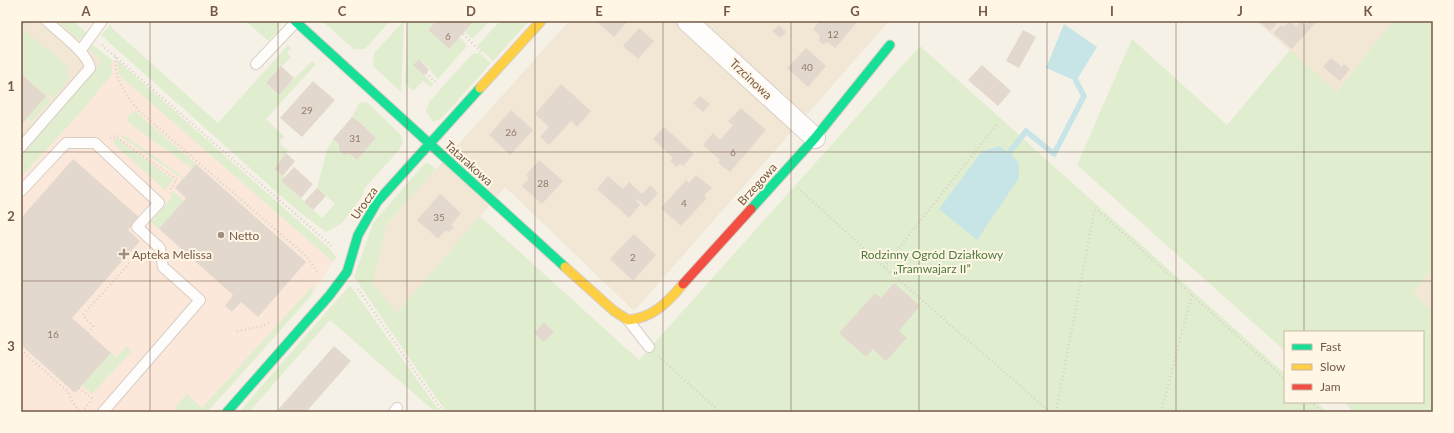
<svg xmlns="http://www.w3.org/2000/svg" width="1454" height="433" viewBox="0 0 1454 433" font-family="Lato,sans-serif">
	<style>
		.residential { fill: #f2e7d5 }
		.commercial { fill: #fbe8db }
		.green { fill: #e0eecf }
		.water { fill: #c7e4e7 }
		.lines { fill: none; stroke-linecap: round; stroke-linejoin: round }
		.stream { stroke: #c7e4e7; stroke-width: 5.5 }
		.building { fill: #e3d8cd }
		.lane-casing { stroke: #d8cec4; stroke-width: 12 }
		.street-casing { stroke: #d8cec4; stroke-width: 22 }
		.fast-casing { stroke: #d7cdc2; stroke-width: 11 }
		.slow-casing { stroke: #d7cdc2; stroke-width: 11 }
		.jam-casing { stroke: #d7cdc2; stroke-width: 11 }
		.path { stroke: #dad1ca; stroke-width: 2.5; stroke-dasharray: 1 3; stroke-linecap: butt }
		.lane { stroke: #fefdfb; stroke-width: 10 }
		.street { stroke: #fefdfb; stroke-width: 20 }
		.fast { stroke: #16e098; stroke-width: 9 }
		.slow { stroke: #ffcf43; stroke-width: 9 }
		.jam { stroke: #f24e42; stroke-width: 9 }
		.grid { fill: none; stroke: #755846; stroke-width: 1; stroke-opacity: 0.55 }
		.poi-dot { fill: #a28e7e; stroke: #fff6e6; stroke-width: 1.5 }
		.labels { text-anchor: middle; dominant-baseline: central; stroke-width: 4; stroke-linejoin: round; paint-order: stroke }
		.number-label { font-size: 10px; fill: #927a6a }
		.street-label { font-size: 12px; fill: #755846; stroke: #fff6e6 }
		.poi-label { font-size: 12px; fill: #755846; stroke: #fff6e6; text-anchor: start }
		.park-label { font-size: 12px; fill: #4d7b3d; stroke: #fff6e6 }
		.neatline { fill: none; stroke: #755846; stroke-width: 1.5 }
		.grid-label { font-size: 13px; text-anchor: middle; font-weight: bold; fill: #755846 }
	</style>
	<rect width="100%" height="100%" fill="#f6f1e6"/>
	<!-- residential -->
	<path class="residential" d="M21 21H60L110 64 21 164Z
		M569 21H889L634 311 505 187 397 313 373 284 386 225Z
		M1256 21H1393L1337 92Z
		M1433 268V311L1413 293Z"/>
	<!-- commercial -->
	<path class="commercial" d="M115 59 336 257 311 296 208 412H21V166Z"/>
	<!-- green -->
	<path class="green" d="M58 21H73L87 33 79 40Z
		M246 21H280L278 31 268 41Z
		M322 21H379L382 23 390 21 365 49H354Z
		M404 21 401 92 373 66 374 53Z
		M408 21H436L428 30 449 49 459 37 466 44V47L438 79 420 59 414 65 433 84 431 87 423 81 413 91 405 83Z
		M474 21H489L474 38H471L465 32Z
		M500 21H529L493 61 477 46Z
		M1393 21H1433V268L1413 293 1433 311V412H1354L1343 402H1423V332H1285V351L1077 165 1132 39 1227 125 1290 50 1337 92Z
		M111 24 112 28 218 123 288 45 291 48 287 53 291 57 266 83 278 95 312 61 316 64 266 119 285 137 280 140 281 145 288 151 274 169 285 178 282 181 322 218 335 204 317 188 327 150 333 139 339 144V150L344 155 350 154 357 160 376 138 362 123 352 117 359 103 367 102 401 135 403 143 399 150 364 189 363 195 342 223 326 232 298 211 101 35Z
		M22 31 26 32 66 64 69 78 54 98 48 93 46 96 50 100 31 121 27 118 46 96 21 74Z
		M92 44 113 61 111 65 113 73 80 113 21 177V155L102 61 89 48Z
		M920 46 1285 374V402H1316L1327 412H446L354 277 373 223 424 164 428 163 436 169 386 225 373 284 397 313 480 216 639 360Z
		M479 53 491 63 442 118 433 122 426 112 429 102 472 54Z
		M117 60 330 249 336 257 334 261H332L119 75Z
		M135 111 196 164 193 169 129 123 127 117Z
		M119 135 127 137 185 178 183 179Z
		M114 139H118L173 180 165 190 114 144Z
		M173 191 184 201 159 229 151 222 172 197 170 194Z
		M314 284 311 296 207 412H180L175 407 187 394 202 408Z
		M350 285 440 412H435L330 320 249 412H239Z
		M127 346 131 352 92 394 82 385 111 353 116 357Z"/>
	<!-- water -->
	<path class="water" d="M1064 24 1097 47 1076 81 1046 68Z
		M1000 146 1019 162V178L977 240 939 209 982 151Z"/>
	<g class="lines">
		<!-- stream -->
		<path class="stream" d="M1009 153 1026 131 1054 154 1084 96 1076 81"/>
	</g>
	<!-- building -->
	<path class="building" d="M436 21H474L449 49 428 30Z
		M596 21H628L614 37Z
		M820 21H858L835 48 828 42 822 44 819 41 820 35 813 29Z
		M1259 21H1274L1277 24 1270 31Z
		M1289 21 1296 26 1301 21 1305 25 1308 21H1317L1292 49 1273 33 1281 25 1284 27Z
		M779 25 786 32 780 38 772 31Z
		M639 28 654 41 638 59 623 46Z
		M1023 30 1036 37 1019 68 1006 61Z
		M806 48 826 66 808 87 787 68Z
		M1331 58 1342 67 1344 64 1350 69 1340 81 1323 67Z
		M419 59 429 70 424 75 413 65Z
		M982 65 1011 91 998 106 968 80Z
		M281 66 294 78 279 95 266 83Z
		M21 74 46 96 21 125Z
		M313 81 335 100 302 137 280 118Z
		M561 84 591 111 577 127 571 121 549 145 540 137 549 127 535 114Z
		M700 96 710 104 703 112 693 103Z
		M741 108 766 130 730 172 718 163 720 160 703 145 713 133 720 140 733 125 728 121Z
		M511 110 533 130 510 155 489 135Z
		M352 117 361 123 376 138 357 160 350 154 344 155 339 150V144L333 139Z
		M664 127 694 154 683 166 680 164 677 167 670 161 673 158 653 139Z
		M286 153 295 161 283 176 274 169Z
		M73 159 139 217 128 230 140 241 72 318 111 353 75 393 21 345V218Z
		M539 160 563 181 542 204 522 186 529 178 526 175Z
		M196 164 306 262 258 317 241 302 232 312 225 306 233 295 159 229 186 198 175 188Z
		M294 167 313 184 301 198 281 181Z
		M696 175 712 188 704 196 707 198 681 226 661 208 686 180 689 183Z
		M608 176 623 189 629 182 642 194 650 185 658 193 646 207 637 199 636 200 640 205 629 218 597 189Z
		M317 188 326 196 313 210 304 202Z
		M440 194 461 213 451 225 454 227 449 232 446 230 438 239 417 220Z
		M634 234 656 255 633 281 610 259Z
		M894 283 920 306 899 331 907 338 886 361 873 349 866 357 839 333 875 293 881 298Z
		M544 322 554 332 544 342 534 333Z
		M334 346 351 361 306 412H276Z"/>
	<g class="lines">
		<!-- lane casing -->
		<g class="lane-casing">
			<path id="lane" d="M80 51 102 21
				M256 64 296 22
				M21 147 90 68C88 53 58 32 47 21
				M21 191 66 143H95L159 203 137 227 160 248 163 267 200 300 103 412
				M628 320 649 347
				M394 412 397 408"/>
		</g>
		<!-- street casing -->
		<g class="street-casing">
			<path id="street" d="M687 21 815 138"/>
		</g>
		<!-- fast casing -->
		<g class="fast-casing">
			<path id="fast" d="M295 21 565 267
				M751 209 815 138 890 45
				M227 412 329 296 347 272 358 235 377 202 480 88"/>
		</g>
		<!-- slow casing -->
		<g class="slow-casing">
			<path id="slow" d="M480 88 541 21
				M565 267 614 311 628 320C653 318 668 302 683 284"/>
		</g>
		<!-- jam casing -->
		<g class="jam-casing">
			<path id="jam" d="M683 284 751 209"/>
		</g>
		<!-- path -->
		<path class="path" d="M21 27 26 21
			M463 34 483 54
			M102 45 333 247
			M116 57C113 78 126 96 139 111L306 256 319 274
			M426 73 438 84
			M110 138 115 136 177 180 168 192
			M798 188 884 267 1050 412
			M1095 208 1285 379
			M884 267 997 124
			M358 289 443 412
			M237 331 263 326 269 322
			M88 333 93 326 83 315 141 250
			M21 350 66 390C72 398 73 406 81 412
			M658 356 720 412
			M79 388 93 399
			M1311 402 1322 412
			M82 412 92 400
			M1056 412 1095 208
			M1161 412 1192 295"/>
		<!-- lane -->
		<use href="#lane" class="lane"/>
		<!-- street -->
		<use href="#street" class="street"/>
		<!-- fast -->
		<use href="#fast" class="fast"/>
		<!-- slow -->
		<use href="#slow" class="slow"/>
		<!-- jam -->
		<use href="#jam" class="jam"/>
	</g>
	<!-- grid -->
	<path class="grid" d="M150 21V412M278 21V412M407 21V412M535 21V412M663 21V412M791 21V412M919 21V412M1047 21V412M1176 21V412M1304 21V332M21 152H1433M21 281H1433M1304 402V412"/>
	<!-- markers -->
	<g class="poi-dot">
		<circle cx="221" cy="235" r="4"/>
		<path d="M122 248h4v4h4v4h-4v4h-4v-4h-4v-4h4z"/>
	</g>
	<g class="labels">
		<!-- number labels -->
		<g class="number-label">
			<text x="833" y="34">12</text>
			<text x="448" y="36">6</text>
			<text x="807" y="67">40</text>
			<text x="307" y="110">29</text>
			<text x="511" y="132">26</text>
			<text x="355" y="138">31</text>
			<text x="733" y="152">6</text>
			<text x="543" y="183">28</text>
			<text x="684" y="203">4</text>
			<text x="439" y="217">35</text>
			<text x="633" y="257">2</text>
			<text x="53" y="334">16</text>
		</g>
		<!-- street labels -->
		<g class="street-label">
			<text transform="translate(751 79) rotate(43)">Trzcinowa</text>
			<text transform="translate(469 163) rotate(42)">Tatarakowa</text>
			<text transform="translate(757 184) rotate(-48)">Brzegowa</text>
			<text transform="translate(364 203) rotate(-55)">Urocza</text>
		</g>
		<!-- poi labels -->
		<g class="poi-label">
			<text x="229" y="235">Netto</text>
			<text x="132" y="254">Apteka Melissa</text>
		</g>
		<!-- park labels -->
		<g class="park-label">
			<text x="932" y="254">Rodzinny Ogród Działkowy<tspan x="932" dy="14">„Tramwajarz II”</tspan></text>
		</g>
	</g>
	<!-- border -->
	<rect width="1454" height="433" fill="none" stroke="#fff6e6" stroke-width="44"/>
	<!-- legend -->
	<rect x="1284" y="331" width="140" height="72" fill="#fff6e6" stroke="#c8b7a6"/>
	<rect x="1292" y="344" width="20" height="6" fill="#16e098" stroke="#c8b7a6"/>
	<text x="1320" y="351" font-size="12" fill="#755846">Fast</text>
	<rect x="1292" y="364" width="20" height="6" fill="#ffcf43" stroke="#c8b7a6"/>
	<text x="1320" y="371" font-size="12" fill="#755846">Slow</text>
	<rect x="1292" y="384" width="20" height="6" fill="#f24e42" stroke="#c8b7a6"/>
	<text x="1320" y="391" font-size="12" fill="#755846">Jam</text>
	<rect x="22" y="22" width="1410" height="389" class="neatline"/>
	<g class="grid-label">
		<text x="86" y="16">A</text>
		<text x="214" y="16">B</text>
		<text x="342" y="16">C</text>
		<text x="471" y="16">D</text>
		<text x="599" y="16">E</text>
		<text x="727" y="16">F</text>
		<text x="855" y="16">G</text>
		<text x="983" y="16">H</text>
		<text x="1112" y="16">I</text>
		<text x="1240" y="16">J</text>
		<text x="1368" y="16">K</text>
		<text x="11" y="91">1</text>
		<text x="11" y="221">2</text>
		<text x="11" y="351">3</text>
	</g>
</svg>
